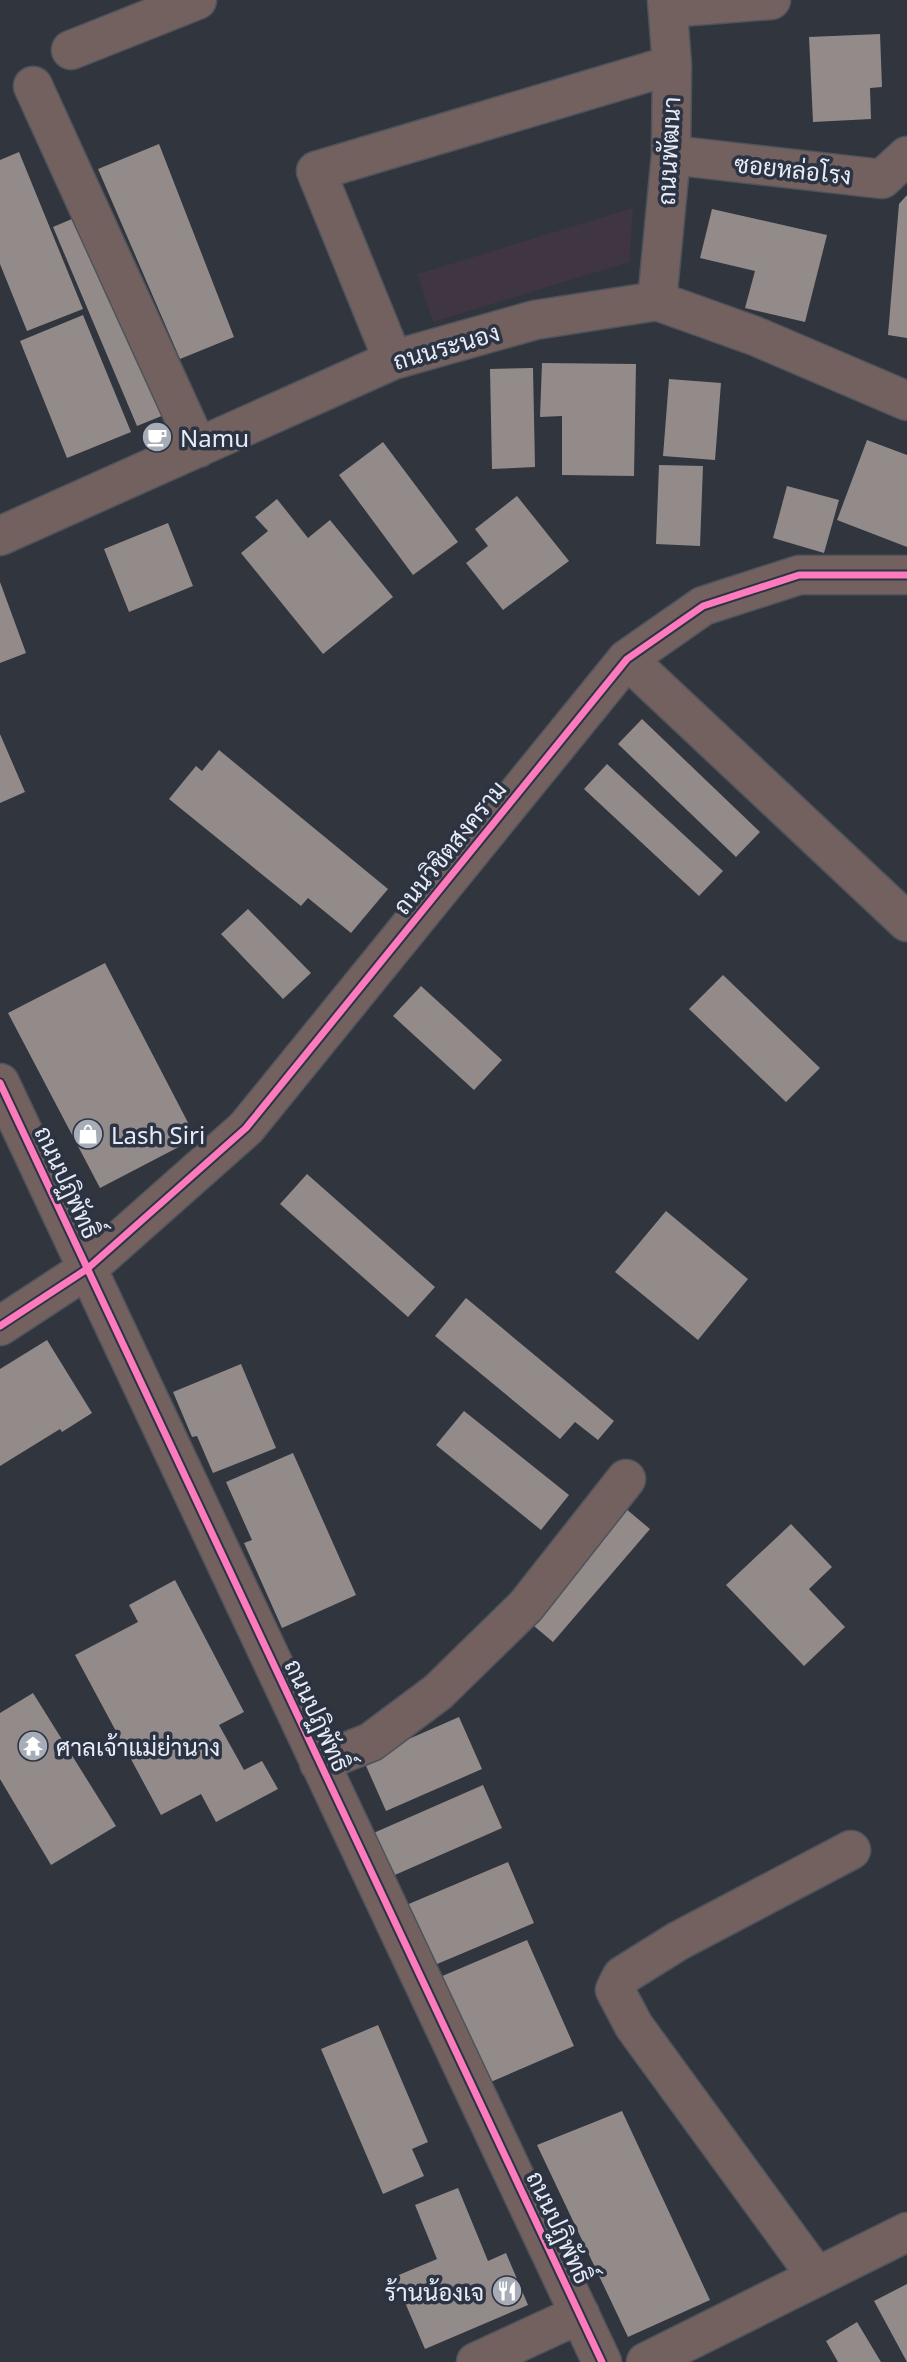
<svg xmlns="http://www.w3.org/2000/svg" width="907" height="2362" viewBox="0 0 907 2362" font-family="'Noto Sans',Sarabun,sans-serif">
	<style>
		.commercial { fill: #403643 }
		.building { fill: #928b8a }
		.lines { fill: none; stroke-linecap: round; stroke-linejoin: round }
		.minor-casing { stroke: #4f535b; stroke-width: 41 }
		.minor { stroke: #72615f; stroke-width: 38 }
		.cycleway-casing { stroke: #2c3343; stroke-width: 11 }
		.cycleway { stroke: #fd7abc; stroke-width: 7 }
		.labels { text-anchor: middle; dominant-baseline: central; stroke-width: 7; stroke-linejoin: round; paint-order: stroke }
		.street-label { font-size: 24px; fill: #e7ecf7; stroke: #2c3343 }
		.poi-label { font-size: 24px; fill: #e7ecf7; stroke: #2c3343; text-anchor: start }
	</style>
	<rect width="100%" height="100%" fill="#31353e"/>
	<!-- commercial -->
	<path class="commercial" d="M633 208 629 262 433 322 418 274Z"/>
	<!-- building -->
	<path class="building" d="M880 34 882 87 870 88 871 119 813 122 809 37Z
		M159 144 234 337 180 359 98 169Z
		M19 152 83 309 27 331 0 264V160Z
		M907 195V338L888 335 899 204Z
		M712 209 827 235 805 322 745 308 755 271 700 258Z
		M86 213 169 413 137 426 53 227Z
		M83 315 131 432 67 458 20 341Z
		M542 363 636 364 634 476 562 475V416L540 417Z
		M533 368 535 467 492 469 490 369Z
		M669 379 721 383 715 460 663 456Z
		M867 440 907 455V547L837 520Z
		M383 442 458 542 413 575 339 475Z
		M659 465 703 466 700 546 656 544Z
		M787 486 839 500 824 553 773 538Z
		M517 496 569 561 503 610 466 563 488 546 475 529Z
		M277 499 308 538 330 520 393 597 323 654 241 553 268 531 255 517Z
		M168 523 193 586 129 612 104 549Z
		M0 582 26 653 0 663Z
		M642 719 760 832 736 857 618 744Z
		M0 734 25 792 0 803Z
		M219 750 388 889 351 933 308 898 301 906 169 799 196 766 202 771Z
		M607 764 723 871 699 896 584 789Z
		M248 909 311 973 283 999 221 934Z
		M105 963 196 1138 100 1188 8 1013Z
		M723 975 820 1068 786 1102 689 1009Z
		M421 986 502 1060 474 1090 393 1016Z
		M307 1174 435 1287 408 1317 280 1204Z
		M666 1211 748 1279 698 1340 615 1272Z
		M466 1298 614 1421 598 1440 575 1422 560 1439 435 1336Z
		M47 1340 92 1413 62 1432 60 1429 0 1466V1369Z
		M241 1364 276 1448 213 1473 197 1436 192 1437 173 1392Z
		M464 1411 569 1495 541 1530 436 1445Z
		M293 1453 356 1595 282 1628 244 1543 252 1540 226 1482Z
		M625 1508 650 1529 553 1642 528 1621Z
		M791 1524 832 1567 809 1589 845 1627 804 1666 726 1585Z
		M175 1580 244 1712 219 1725 244 1770 262 1761 278 1789 216 1822 201 1794 161 1815 75 1655 138 1622 129 1605Z
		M33 1693 116 1826 51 1865 0 1779V1713Z
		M459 1717 482 1769 386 1811 363 1759Z
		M483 1785 502 1828 388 1878 369 1835Z
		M508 1862 534 1923 430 1967 404 1906Z
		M527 1940 574 2046 486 2084 440 1977Z
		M378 2025 428 2142 412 2149 424 2176 383 2194 321 2049Z
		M622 2111 710 2300 628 2337 537 2145Z
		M458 2188 488 2261 506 2253 528 2305 425 2349 394 2277 437 2259 415 2205Z
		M907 2284V2362L874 2301Z
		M857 2322 881 2362H838L826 2341Z"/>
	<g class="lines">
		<!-- minor casing -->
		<g class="minor-casing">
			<path id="minor" d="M668 8 771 0
				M71 50 197 0
				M33 86 198 448
				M671 155 882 179 907 156
				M657 301 671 155 672 65 667 0
				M393 360 316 171 672 65
				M0 536 393 360 535 320 657 301 755 336 907 401
				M627 659 907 922
				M0 1083 602 2362
				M0 1326 87 1269 246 1128 627 659 703 606 799 575H907
				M319 1763 371 1742 438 1692 526 1606 626 1479
				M817 2277 634 2026 615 1990 622 1976 678 1941 851 1850
				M476 2362 580 2314
				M646 2362 907 2232"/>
		</g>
		<!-- minor -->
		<use href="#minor" class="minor"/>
		<!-- cycleway casing -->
		<g class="cycleway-casing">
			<path id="cycleway" d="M0 1083 602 2362
				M0 1326 87 1269 246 1128 627 659 703 606 799 575H907"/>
		</g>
		<!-- cycleway -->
		<use href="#cycleway" class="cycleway"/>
	</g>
	<!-- icons -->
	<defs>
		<g id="cafe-disc" transform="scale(1.575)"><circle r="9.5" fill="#a7acb6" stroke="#2c3343"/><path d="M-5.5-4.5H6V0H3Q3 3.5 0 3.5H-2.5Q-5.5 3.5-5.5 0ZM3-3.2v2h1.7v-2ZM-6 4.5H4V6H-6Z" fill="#fff"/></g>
		<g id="shop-disc" transform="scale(1.575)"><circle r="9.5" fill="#a7acb6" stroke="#2c3343"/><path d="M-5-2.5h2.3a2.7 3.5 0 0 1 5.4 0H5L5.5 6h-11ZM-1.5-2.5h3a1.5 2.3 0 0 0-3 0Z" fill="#fff"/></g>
		<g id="temple-disc" transform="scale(1.575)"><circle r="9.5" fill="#a7acb6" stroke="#2c3343"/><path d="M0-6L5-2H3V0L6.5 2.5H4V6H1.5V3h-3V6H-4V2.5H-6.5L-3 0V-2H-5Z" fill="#fff"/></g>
		<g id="restaurant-disc" transform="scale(1.575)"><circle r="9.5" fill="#a7acb6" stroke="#2c3343"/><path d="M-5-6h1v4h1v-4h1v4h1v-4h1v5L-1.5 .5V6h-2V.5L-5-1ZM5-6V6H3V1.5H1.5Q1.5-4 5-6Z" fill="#fff"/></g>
	</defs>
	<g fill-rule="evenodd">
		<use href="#cafe-disc" x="157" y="437"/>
		<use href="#shop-disc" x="88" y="1134"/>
		<use href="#temple-disc" x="33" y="1746"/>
		<use href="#restaurant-disc" x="507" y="2291"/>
	</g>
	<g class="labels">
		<!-- street labels -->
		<g class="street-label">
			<text transform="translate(668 151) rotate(-87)">ถนนพัฒนา</text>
			<text transform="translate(793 169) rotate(6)">ซอยหล่อโรง</text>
			<text transform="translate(446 346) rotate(-16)">ถนนระนอง</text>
			<text transform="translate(449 847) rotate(-51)">ถนนวิชิตสงคราม</text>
			<text transform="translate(68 1182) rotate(65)">ถนนปฏิพัทธิ์</text>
			<text transform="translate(318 1715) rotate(65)">ถนนปฏิพัทธิ์</text>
			<text transform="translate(560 2227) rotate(65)">ถนนปฏิพัทธิ์</text>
		</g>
		<!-- poi labels -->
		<g class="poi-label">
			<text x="180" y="437">Namu</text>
			<text x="111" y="1134">Lash Siri</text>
			<text x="56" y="1746">ศาลเจ้าแม่ย่านาง</text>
			<text x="484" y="2291" text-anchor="end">ร้านน้องเจ</text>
		</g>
	</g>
</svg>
